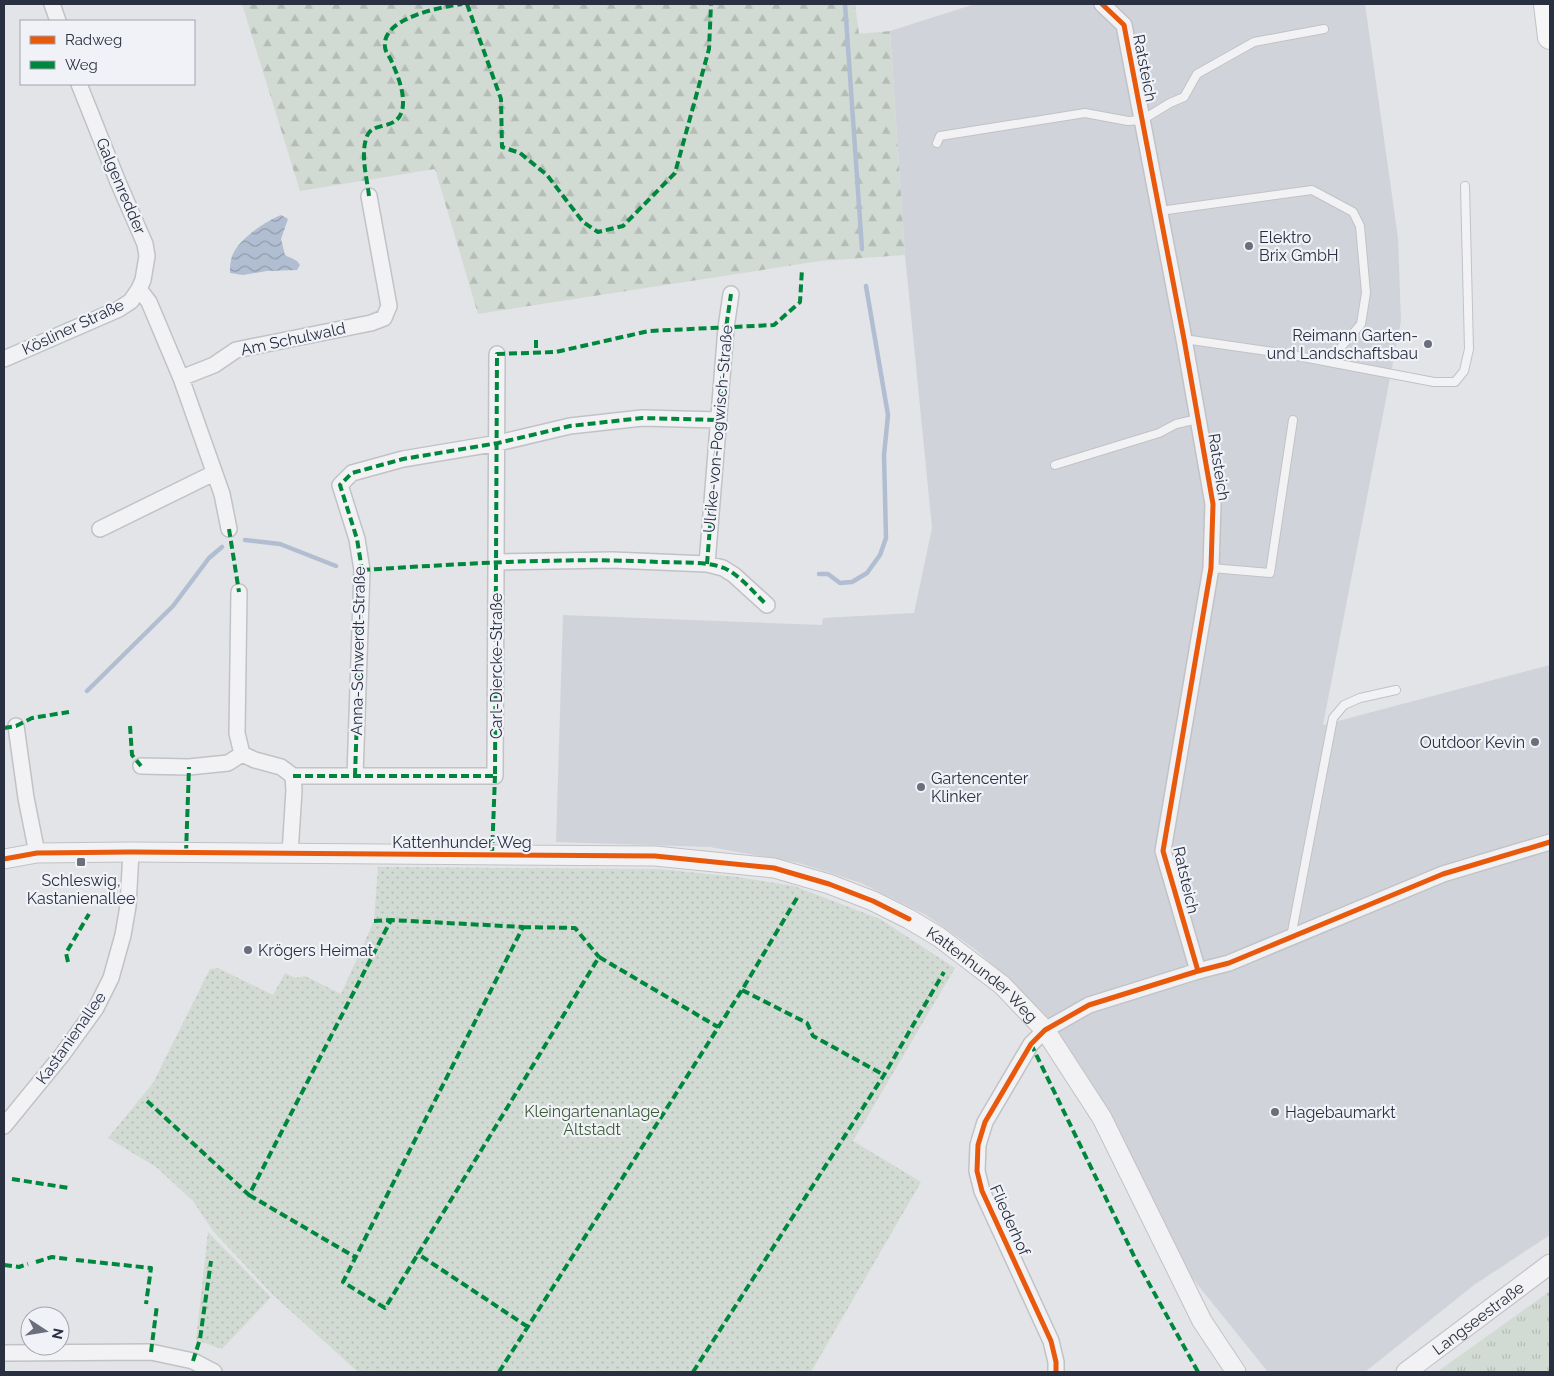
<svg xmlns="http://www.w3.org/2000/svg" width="1554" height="1376" viewBox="0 0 1554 1376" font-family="Raleway,sans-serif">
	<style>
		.built { fill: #d1d3da }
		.grass { fill: url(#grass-tufts) }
		.forest { fill: url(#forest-firs) }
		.park { fill: url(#park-dots) }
		.water { fill: url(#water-waves) }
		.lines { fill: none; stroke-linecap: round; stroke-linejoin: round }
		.stream { stroke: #b1bed2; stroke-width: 4.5 }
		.service-casing { stroke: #c1c2c5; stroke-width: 10 }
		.minor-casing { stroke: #c1c2c5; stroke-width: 18 }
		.tertiary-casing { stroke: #c1c2c5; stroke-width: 21 }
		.primary-casing { stroke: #bfc1c5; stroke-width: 26 }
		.service { stroke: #f2f2f4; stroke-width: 8 }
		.minor { stroke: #f2f2f4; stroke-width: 15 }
		.tertiary { stroke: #f2f2f4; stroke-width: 19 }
		.primary { stroke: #f6f6f7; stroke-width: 24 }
		.quiet { stroke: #00873e; stroke-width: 4; stroke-dasharray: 8 4; stroke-linecap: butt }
		.cycleway-casing { stroke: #f0f2f7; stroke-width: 8 }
		.cycleway { stroke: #e8590c; stroke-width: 5 }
		.poi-dot { fill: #6a6f7b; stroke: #f0f2f7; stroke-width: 2 }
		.labels { text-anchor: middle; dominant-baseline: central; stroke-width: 4.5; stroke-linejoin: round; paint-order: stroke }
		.street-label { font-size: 16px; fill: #293041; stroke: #f0f2f7 }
		.poi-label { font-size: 16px; fill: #293041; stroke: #f0f2f7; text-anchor: start }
		.park-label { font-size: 16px; fill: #3b5c37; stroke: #f0f2f7 }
	</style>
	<defs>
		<pattern id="grass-tufts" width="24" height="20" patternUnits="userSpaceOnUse" patternTransform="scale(1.25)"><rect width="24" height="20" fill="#d2dbd3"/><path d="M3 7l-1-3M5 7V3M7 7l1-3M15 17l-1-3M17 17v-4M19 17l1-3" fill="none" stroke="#b4bcb6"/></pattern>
		<pattern id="forest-firs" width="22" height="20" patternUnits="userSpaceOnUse" patternTransform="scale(1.25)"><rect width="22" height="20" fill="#d2dbd3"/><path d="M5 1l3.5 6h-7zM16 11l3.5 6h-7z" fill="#b4bcb6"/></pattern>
		<pattern id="park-dots" width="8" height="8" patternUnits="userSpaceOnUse" patternTransform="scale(1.25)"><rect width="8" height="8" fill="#d2dbd3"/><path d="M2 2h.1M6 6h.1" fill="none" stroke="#b4bcb6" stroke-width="1.8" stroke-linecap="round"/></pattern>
		<pattern id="water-waves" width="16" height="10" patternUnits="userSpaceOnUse" patternTransform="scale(1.25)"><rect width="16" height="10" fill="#b1bed2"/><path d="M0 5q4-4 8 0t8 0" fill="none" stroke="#909bac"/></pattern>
	</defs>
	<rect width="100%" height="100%" fill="#e3e4e7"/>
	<!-- built -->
	<path class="built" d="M975 4H1365L1398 238 1401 321 1323 725 1550 665V1235L1474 1285 1365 1372H1268L1189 1274 1009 980 976 950 926 915 861 883 799 863 710 847 556 842 563 615 822 625 823 618 914 613 932 528 905 255 890 31Z"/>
	<!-- grass -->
	<path class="grass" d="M1550 1291V1372H1437Z"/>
	<!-- forest -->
	<path class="forest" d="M242 4H855L859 34 890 31 905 255 820 261 478 314 435 169 300 191Z"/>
	<!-- park -->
	<path class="park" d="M378 867 659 869 737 877 794 886 880 919 955 968 853 1141 921 1182 811 1372H358L273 1295 213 1231 193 1201 156 1167 108 1138 153 1083 210 969 218 968 273 995 285 973 296 978 305 976 341 994 374 921Z
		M208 1232 271 1297 222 1349 196 1340Z"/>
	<!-- water -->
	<path class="water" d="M281 215 288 219 281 239 285 255 297 261 300 265 297 270 267 271 243 275 230 273C230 269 230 264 231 260 234 242 264 222 281 215Z"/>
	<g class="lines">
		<!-- stream -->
		<path class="stream" d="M845 4 862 249
			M245 540 280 544 336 566
			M819 574H828L840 583 852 582 867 573 880 555 886 538 884 455 888 415 866 286
			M87 691 173 606 209 558 222 547"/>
		<!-- service casing -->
		<g class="service-casing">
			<path id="service" d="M937 143 940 136 1085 113 1128 121 1142 120 1170 103 1184 97 1197 74 1254 42 1324 29
				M1160 211 1312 190 1353 212 1360 226 1366 293 1361 324 1342 346 1336 363
				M1184 339 1287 354 1434 382H1455L1464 371 1469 349 1465 186
				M1055 465 1159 433 1176 424 1198 419
				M1211 568 1270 573 1293 420
				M1291 937 1333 718 1344 705 1360 698 1396 690"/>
		</g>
		<!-- minor casing -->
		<g class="minor-casing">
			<path id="minor" d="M52 4 58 21
				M1102 4 1124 25 1184 339 1213 504 1211 568 1163 851 1198 971
				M139 289 149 302 181 378 214 365 236 350 371 323 384 318 389 306 369 196
				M4 359 119 309 131 301 139 289 143 280 147 256 145 244 118 182 79 84
				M181 378 222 494 229 529
				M100 529 214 473
				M497 562 612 560 707 564 723 568 734 575 767 605
				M707 564 726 328 731 294
				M239 592 237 733 242 754 255 760 281 767 293 776 294 790 290 854
				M16 726 26 798 37 853
				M141 766 189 767 228 763 242 754
				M293 776H495L497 354
				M355 776 362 570 357 539 340 485 352 473 403 459 498 443 570 426 642 418 719 420
				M4 1126 62 1055 96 1008 111 978 123 935 128 906 131 852
				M4 1353 151 1352 193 1361 214 1372
				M1056 1372V1362L1051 1341 982 1191 977 1171 978 1145 985 1122 1031 1044 1045 1030 1089 1005 1198 971 1229 963 1443 874 1550 842"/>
		</g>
		<!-- tertiary casing -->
		<g class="tertiary-casing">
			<g id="tertiary">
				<path id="s1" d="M4 859 37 853 131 852 655 856 774 868 829 884 873 901 909 919 939 937 1002 985 1045 1030 1102 1118 1202 1321 1236 1372"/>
				<path id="s2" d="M1406 1372 1550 1264"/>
			</g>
		</g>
		<!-- primary casing -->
		<g class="primary-casing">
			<path id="primary" d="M1546 4 1550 37"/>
		</g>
		<!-- service -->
		<use href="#service" class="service"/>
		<!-- minor -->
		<use href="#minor" class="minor"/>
		<!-- tertiary -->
		<use href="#tertiary" class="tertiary"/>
		<!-- primary -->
		<use href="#primary" class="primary"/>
		<!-- quiet -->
		<path class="quiet" d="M467 4 501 99 502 147 520 153 547 175 583 222 598 232 623 226 675 173 709 49 711 4
			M369 196C367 178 360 154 367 136 373 121 396 131 402 111 406 95 398 76 391 60 389 56 385 51 385 47 381 18 441 7 462 4
			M536 340V352
			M229 529 239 592
			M707 564 726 328 731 294
			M362 570C461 564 560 557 659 562 678 563 707 561 724 568 740 575 754 593 767 605
			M130 726 132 755 141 766
			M4 728 16 726 32 718 69 712
			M293 776H495L497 354 556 352 649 331 774 325 800 302 802 269
			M355 776 362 570 357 539 340 485 352 473 403 459 498 443 570 426 642 418 719 420
			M186 853 189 767
			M492 855 495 776
			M374 921 391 920
			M523 927 575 928 599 957
			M68 962 66 953 89 914
			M742 990 807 1023 813 1036 884 1075
			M1031 1044 1136 1260 1198 1372
			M147 1101 249 1195 391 920 523 927 343 1282 385 1308 418 1254
			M12 1179 69 1188
			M249 1195 355 1257
			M76 1260 151 1268 146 1304
			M36 1262 52 1257 68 1259
			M4 1265 19 1267 28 1264
			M528 1327 418 1254 599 957 718 1027
			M151 1352 157 1305
			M193 1361 200 1339 211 1261
			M499 1372 742 990 797 898
			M693 1372 884 1075 944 972"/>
		<!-- cycleway casing -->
		<g class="cycleway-casing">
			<path id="cycleway" d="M1102 4 1124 25 1184 339 1213 504 1211 568 1163 851 1198 971
				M4 859 37 853 131 852 655 856 774 868 829 884 873 901 909 919
				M1056 1372V1362L1051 1341 982 1191 977 1171 978 1145 985 1122 1031 1044 1045 1030 1089 1005 1198 971 1229 963 1443 874 1550 842"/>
		</g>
		<!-- cycleway -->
		<use href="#cycleway" class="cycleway"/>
	</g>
	<!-- markers -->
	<g class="poi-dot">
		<circle cx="1249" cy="246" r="5"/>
		<circle cx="1428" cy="344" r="5"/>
		<circle cx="1535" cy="742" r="5"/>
		<circle cx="921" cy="787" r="5"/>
		<rect x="76" y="857" width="10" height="10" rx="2.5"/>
		<circle cx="248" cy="950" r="5"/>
		<circle cx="1275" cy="1112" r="5"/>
	</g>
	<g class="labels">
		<!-- street labels -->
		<g class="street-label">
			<text transform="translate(1145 68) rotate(79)">Ratsteich</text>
			<text transform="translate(121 186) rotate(67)">Galgenredder</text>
			<text transform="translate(73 327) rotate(-25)">Kösliner Straße</text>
			<text transform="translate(293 339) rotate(-12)">Am Schulwald</text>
			<text transform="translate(718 429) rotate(-85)">Ulrike-von-Pogwisch-Straße</text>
			<text transform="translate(1219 467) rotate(81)">Ratsteich</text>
			<text transform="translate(358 651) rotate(-89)">Anna-Schwerdt-Straße</text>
			<text transform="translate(496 666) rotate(-90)">Carl-Diercke-Straße</text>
			<text x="462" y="842">Kattenhunder Weg</text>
			<text transform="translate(1186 880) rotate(77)">Ratsteich</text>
			<text stroke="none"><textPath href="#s1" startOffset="1008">Kattenhunder Weg</textPath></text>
			<text transform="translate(71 1038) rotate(-55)">Kastanienallee</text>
			<text transform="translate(1010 1220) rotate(66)">Fliederhof</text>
			<text stroke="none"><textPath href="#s2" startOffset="90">Langseestraße</textPath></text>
		</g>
		<!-- poi labels -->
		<g class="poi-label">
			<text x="1259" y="237">Elektro<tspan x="1259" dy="18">Brix GmbH</tspan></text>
			<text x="1418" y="335" text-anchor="end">Reimann Garten-<tspan x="1418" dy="18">und Landschaftsbau</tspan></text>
			<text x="1525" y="742" text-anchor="end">Outdoor Kevin</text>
			<text x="931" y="778">Gartencenter<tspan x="931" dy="18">Klinker</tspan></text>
			<text x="81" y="880" text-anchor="middle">Schleswig,<tspan x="81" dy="18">Kastanienallee</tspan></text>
			<text x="258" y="950">Krögers Heimat</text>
			<text x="1285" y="1112">Hagebaumarkt</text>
		</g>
		<!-- park labels -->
		<g class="park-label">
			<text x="592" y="1111">Kleingartenanlage<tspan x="592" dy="18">Altstadt</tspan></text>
		</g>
	</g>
	<!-- border -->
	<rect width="1554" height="1376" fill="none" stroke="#293041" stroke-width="10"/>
	<!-- legend -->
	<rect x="20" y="20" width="175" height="65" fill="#f0f2f7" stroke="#a0a4ae"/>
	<rect x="30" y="36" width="25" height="8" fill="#e8590c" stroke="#a0a4ae"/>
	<text x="65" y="45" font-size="15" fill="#293041">Radweg</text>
	<rect x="30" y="61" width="25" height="8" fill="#00873e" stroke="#a0a4ae"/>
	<text x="65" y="70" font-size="15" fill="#293041">Weg</text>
	<!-- north arrow -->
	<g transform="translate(45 1331) rotate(102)"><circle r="24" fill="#f0f2f7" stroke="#a0a4ae"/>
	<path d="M0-4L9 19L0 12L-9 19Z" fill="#6a6f7b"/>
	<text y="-8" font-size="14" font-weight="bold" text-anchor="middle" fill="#293041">N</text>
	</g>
</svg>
